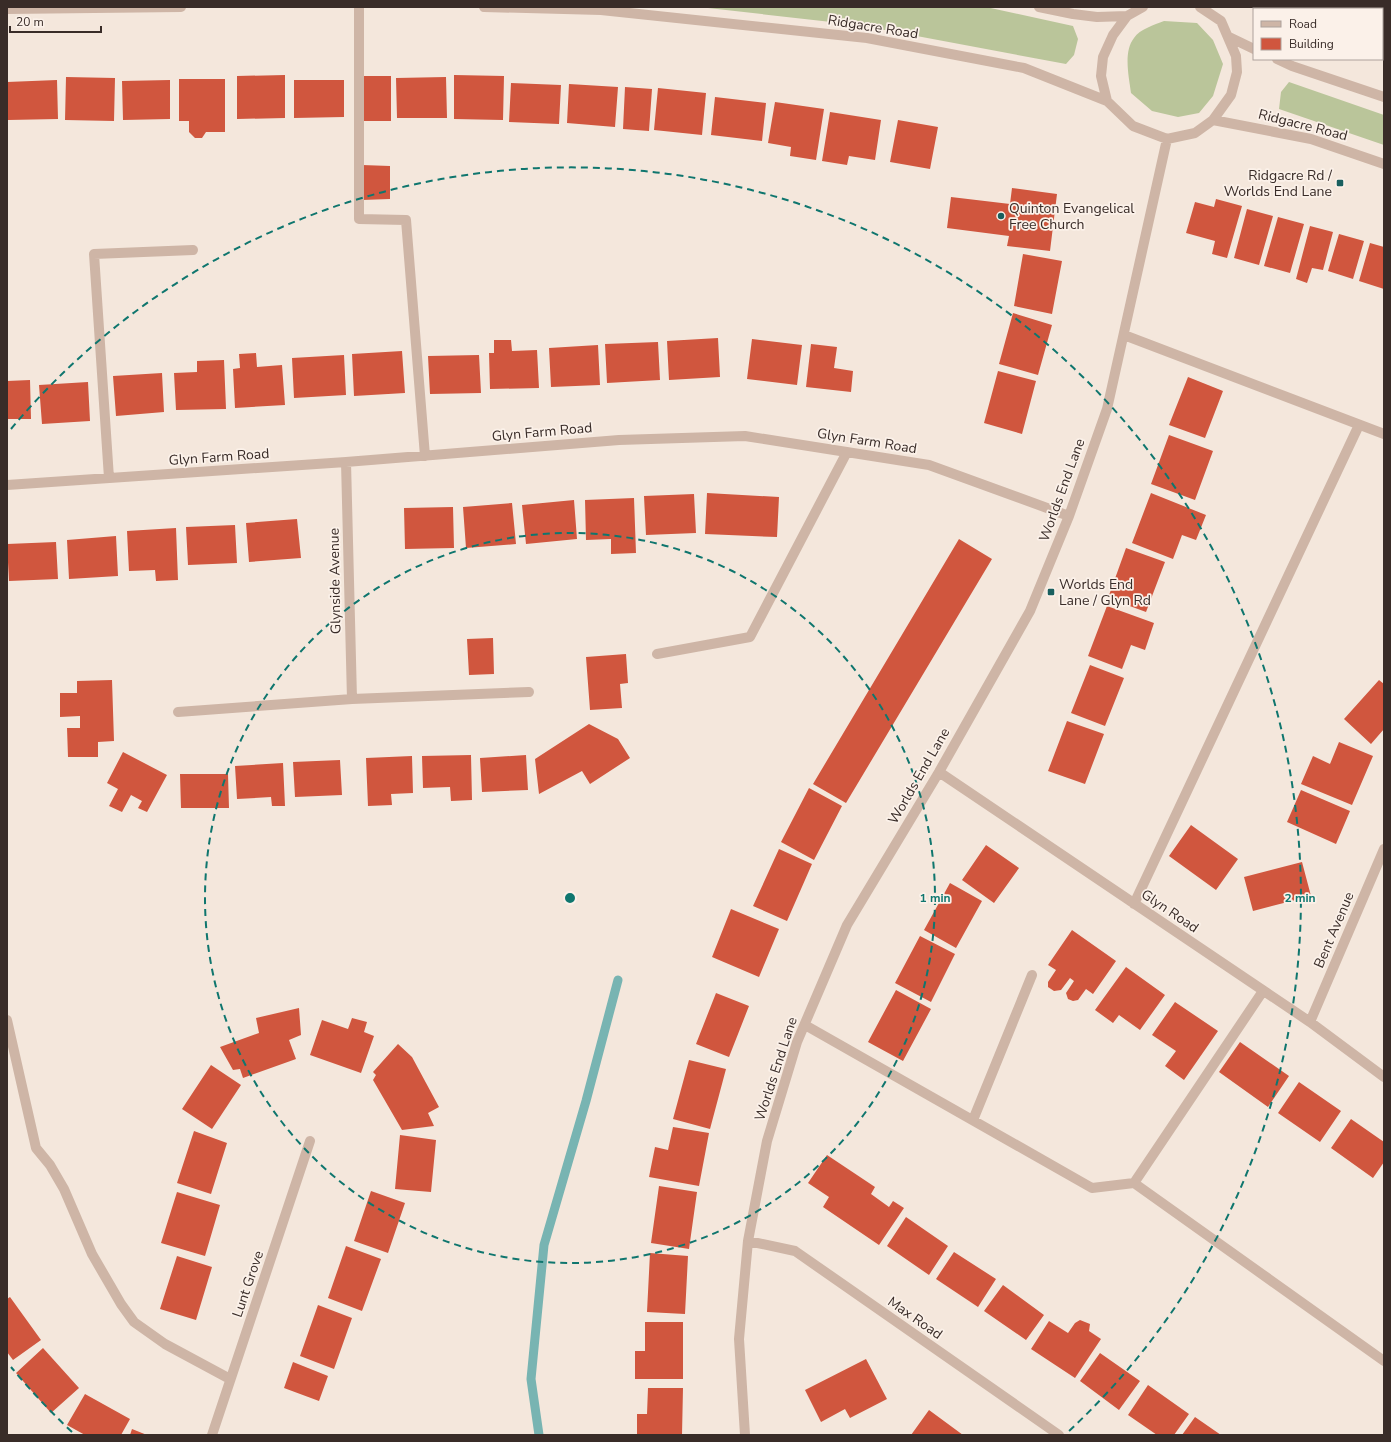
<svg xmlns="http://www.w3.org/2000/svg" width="1391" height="1442" viewBox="0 0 1391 1442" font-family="'Nunito Sans',sans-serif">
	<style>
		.grass { fill: #bac59a }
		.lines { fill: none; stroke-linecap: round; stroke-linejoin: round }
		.stream { stroke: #78b4b2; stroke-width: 9 }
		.building { fill: #d0563e }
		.minor { stroke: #ceb5a6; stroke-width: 10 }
		.ring { fill: none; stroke: #0f766e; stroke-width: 2; stroke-dasharray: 7 5 }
		.poi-dot { fill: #195f5e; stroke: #fbf1e9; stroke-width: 1.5 }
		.labels { text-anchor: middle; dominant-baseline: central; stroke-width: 3.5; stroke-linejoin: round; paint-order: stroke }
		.street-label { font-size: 14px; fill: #392c28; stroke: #fbf1e9 }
		.poi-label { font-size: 14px; fill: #392c28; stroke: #fbf1e9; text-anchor: start }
		.centre { fill: #0f766e; stroke: #fbf1e9; stroke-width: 2 }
		.ring-label { font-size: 12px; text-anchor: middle; font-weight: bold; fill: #0f766e; stroke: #fbf1e9; stroke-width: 3.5; stroke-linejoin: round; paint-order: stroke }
	</style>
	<rect width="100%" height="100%" fill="#f4e7dc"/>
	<!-- grass -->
	<path class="grass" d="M699 7H986L1073 26 1078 39 1074 55 1066 64 858 25Z
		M1164 21 1197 23 1213 40 1223 64 1213 96 1199 113 1178 117 1152 111 1131 93C1129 77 1123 52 1134 38 1140 29 1154 25 1164 21Z
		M1289 82 1384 115V145L1279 109 1281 92Z"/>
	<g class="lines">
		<!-- stream -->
		<path class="stream" d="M539 1435 531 1379 544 1245 586 1101 618 980"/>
	</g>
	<!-- building -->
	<path class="building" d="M285 75V118L237 119V76Z
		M454 75 504 76 503 120 454 119Z
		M364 76H391V121H364Z
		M66 77 115 78 114 121 65 120Z
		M446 77 447 118H397L396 78Z
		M179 79H225V132H206L202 138H195L189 132V121H179Z
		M57 80 58 119 8 120 7 82Z
		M170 80V119L123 120 122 81Z
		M294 80H344V117L294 118Z
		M511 83 561 85 559 124 509 122Z
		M569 84 618 87 615 127 567 123Z
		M625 87 652 89 649 131 623 129Z
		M658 88 706 93 702 135 654 130Z
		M715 97 766 103 762 141 711 135Z
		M775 102 824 109 816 160 790 156 791 147 768 143Z
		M830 112 881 120 875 160 849 156 847 165 822 161Z
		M898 120 938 127 930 169 890 162Z
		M362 165 390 166V199L362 200Z
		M1012 188 1057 194 1050 251 1007 246 1009 236 947 228 951 197 1010 204Z
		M1216 199 1242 206 1227 258 1212 254 1215 241 1186 233 1195 202 1214 207Z
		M1247 209 1273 216 1259 265 1234 258Z
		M1278 217 1304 224 1290 273 1264 266Z
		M1310 226 1333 232 1323 270 1312 268 1307 283 1296 279Z
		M1339 234 1364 241 1353 279 1328 271Z
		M1370 243 1384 247V289L1359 281Z
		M1023 254 1062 261 1052 314 1014 306Z
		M1013 313 1052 325 1038 375 999 364Z
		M718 338 720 377 669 380 667 341Z
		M752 339 802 345 797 385 747 379Z
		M494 340H511L512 351 537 350 539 388 490 389 489 353H494Z
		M658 342 660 380 607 383 605 344Z
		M811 344 837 347 834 368 853 371 851 392 806 387Z
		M598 345 600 385 551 387 549 348Z
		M402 351 405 393 354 396 352 354Z
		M256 353 257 367 282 365 285 405 235 408 233 369 240 368 239 354Z
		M344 355 346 395 294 398 292 358Z
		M479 355 481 393 430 394 428 356Z
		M224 360 226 409 176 410 174 373 197 372V361Z
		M998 371 1036 381 1022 434 984 423Z
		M162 373 164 412 116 416 113 376Z
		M1188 377 1223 391 1205 438 1169 425Z
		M30 380 31 419H7V381Z
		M88 382 90 421 42 424 39 385Z
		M1169 435 1213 451 1195 500 1151 484Z
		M707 493 779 497 777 537 705 534Z
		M1151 493 1206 515 1196 540 1182 535 1173 559 1132 543Z
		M694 494 696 533 646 535 644 496Z
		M634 498 636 553 611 554V539L586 540 585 500Z
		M574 500 577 539 526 544 522 505Z
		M512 503 516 544 466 548 463 507Z
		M453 507 454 548 405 549 404 508Z
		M297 519 301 558 249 562 246 523Z
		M235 525 237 563 188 565 186 527Z
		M176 528 178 580 156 581 155 570 129 571 127 531Z
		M116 536 118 576 69 579 67 540Z
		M959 539 992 559 846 803 813 784Z
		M56 542 58 579 9 581 7 544Z
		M1126 548 1165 562 1146 612 1108 598Z
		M1107 606 1154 623 1145 650 1131 645 1122 669 1088 656Z
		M493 638 494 674 469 675 467 639Z
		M626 654 628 683 620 684 622 708 590 710 586 657Z
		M1090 665 1124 678 1105 726 1071 713Z
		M112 680 114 741 98 742V757H68L67 728H80V716L60 717V693H77V681Z
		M1379 680 1384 684V729L1371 744 1344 719Z
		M1067 721 1104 734 1085 784 1048 771Z
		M589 724 618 739 630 758 590 784 582 771 539 794 535 759Z
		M1339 742 1373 756 1352 805 1301 784 1313 756 1330 764Z
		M123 752 167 775 147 812 138 808 142 801 131 795 122 812 109 806 118 789 107 783Z
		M471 755 472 800 451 801 450 787 423 788 422 756Z
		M526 755 528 790 482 792 480 758Z
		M412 756 413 793 391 794 392 805 368 806 366 758Z
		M340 760 342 795 295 797 293 762Z
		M283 763 285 806H272L271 797 237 799 235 766Z
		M180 774H228L229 808H181Z
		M809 788 842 806 814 860 781 842Z
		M1301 790 1350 811 1336 844 1287 822Z
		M1191 825 1238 859 1216 890 1169 856Z
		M986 845 1019 868 994 903 962 880Z
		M779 849 812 864 787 921 753 906Z
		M1302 862 1311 896 1253 911 1244 877Z
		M950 883 982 901 956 948 924 930Z
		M731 909 779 929 759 977 712 957Z
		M1072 930 1116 961 1093 994 1086 989 1078 1000 1073 1001 1068 999 1066 993 1074 981 1070 978 1061 990 1054 991 1048 987V982L1056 970 1048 965Z
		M920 936 955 954 931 1002 895 983Z
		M1126 967 1165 995 1140 1030 1119 1015 1113 1023 1095 1010Z
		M896 990 931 1009 903 1061 868 1042Z
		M716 993 749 1006 729 1057 696 1044Z
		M1175 1002 1218 1031 1184 1080 1165 1066 1176 1051 1152 1035Z
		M299 1008 301 1035 289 1040 296 1059 243 1078 240 1069 233 1070 220 1047 259 1033 256 1018Z
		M352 1018 367 1022 364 1032 374 1036 361 1073 310 1055 322 1020 348 1029Z
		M1240 1042 1289 1076 1268 1107 1219 1072Z
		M398 1044 412 1057 439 1107 428 1113 434 1126 402 1130 373 1080 376 1075 373 1072Z
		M689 1060 726 1069 710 1129 673 1119Z
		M211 1065 241 1085 212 1129 182 1109Z
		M1299 1082 1341 1111 1320 1142 1278 1113Z
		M1351 1119 1384 1142V1162L1373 1178 1331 1148Z
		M673 1127 709 1133 699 1186 649 1177 655 1147 668 1150Z
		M194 1131 227 1143 211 1194 177 1183Z
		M400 1135 436 1140 431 1192 395 1189Z
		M827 1155 875 1187 871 1194 889 1207 893 1201 904 1208 879 1245 823 1207 829 1197 808 1183Z
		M659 1186 697 1192 689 1249 651 1243Z
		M371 1191 405 1203 388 1253 354 1241Z
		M177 1192 220 1205 205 1256 161 1243Z
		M906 1217 948 1246 929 1275 887 1246Z
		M346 1246 381 1259 362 1311 328 1298Z
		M954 1252 996 1279 978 1307 936 1279Z
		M650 1253 688 1256 685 1314 647 1312Z
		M177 1256 212 1267 196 1320 160 1309Z
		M1003 1285 1044 1315 1026 1340 984 1311Z
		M10 1297 41 1340 13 1360 7 1352V1299Z
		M318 1305 352 1318 334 1369 300 1356Z
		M1080 1320 1090 1324 1089 1331 1101 1339 1075 1378 1031 1349 1049 1321 1068 1333 1075 1323Z
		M645 1322H683V1379H635V1351H645Z
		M43 1348 79 1388 51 1413 16 1373Z
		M1100 1353 1140 1381 1119 1410 1080 1381Z
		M866 1359 887 1399 850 1418 845 1409 821 1422 805 1390Z
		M293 1362 328 1376 319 1401 284 1388Z
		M1148 1385 1189 1414 1174 1435H1157L1128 1415Z
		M648 1388H683L682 1435H637V1414H647Z
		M85 1394 130 1419 121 1435H85L67 1425Z
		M929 1410 963 1435H911Z
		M1195 1417 1221 1435H1182Z
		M132 1429 147 1435H130Z"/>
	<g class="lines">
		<!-- minor -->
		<path class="minor" d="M359 7V219L406 220 425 456
			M484 7 601 10 867 38 1024 68 1107 101
			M1039 7 1073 14 1097 17 1127 16
			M1143 7 1127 16 1113 35 1103 57 1101 76 1107 101 1133 126 1167 139 1195 133 1213 120 1231 95 1237 72 1236 56 1221 21 1200 7
			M7 9 181 7
			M1229 37 1254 49
			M1277 59 1292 66 1384 97
			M1213 120 1311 139 1384 164
			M1124 335 1384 434
			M346 462 352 699
			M109 478 94 254 193 250
			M7 485 346 462 619 440 745 436 929 465 1069 516
			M657 654 750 637 847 452
			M178 712 352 699 529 692
			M939 772 1310 1022 1384 1077
			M1134 904 1359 425
			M7 1020 36 1148 50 1165 64 1189 92 1254 121 1304 134 1322 165 1344 230 1379
			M1310 1022 1384 849
			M805 1025 1092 1188 1134 1183 1384 1361
			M973 1120 1032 975
			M1134 1183 1263 991
			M748 1241 795 1251 1059 1435
			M212 1435 310 1141
			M745 1435 739 1339 748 1241 767 1141 797 1042 847 925 939 772 1030 611 1069 516 1107 409 1167 139"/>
	</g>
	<!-- distance rings -->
	<g class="ring">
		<circle cx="570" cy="898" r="365"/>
		<path d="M72 1432A730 730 0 0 1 11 1367M11 429A730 730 0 1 1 1068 1432"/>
	</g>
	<!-- markers -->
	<g class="poi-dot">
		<rect x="1336" y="179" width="8" height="8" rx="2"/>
		<circle cx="1001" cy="216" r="4"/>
		<rect x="1047" y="588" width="8" height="8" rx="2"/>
	</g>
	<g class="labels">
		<!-- street labels -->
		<g class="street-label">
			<text transform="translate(873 27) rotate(9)">Ridgacre Road</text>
			<text transform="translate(1303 125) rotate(14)">Ridgacre Road</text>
			<text transform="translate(542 432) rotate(-5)">Glyn Farm Road</text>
			<text transform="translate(867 441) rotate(9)">Glyn Farm Road</text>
			<text transform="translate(219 457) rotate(-4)">Glyn Farm Road</text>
			<text transform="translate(1062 490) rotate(-70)">Worlds End Lane</text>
			<text transform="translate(335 581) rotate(-91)">Glynside Avenue</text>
			<text transform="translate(919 776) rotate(-60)">Worlds End Lane</text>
			<text transform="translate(1170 911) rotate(34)">Glyn Road</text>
			<text transform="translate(1334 930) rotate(-67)">Bent Avenue</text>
			<text transform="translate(776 1069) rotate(-72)">Worlds End Lane</text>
			<text transform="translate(248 1284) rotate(-71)">Lunt Grove</text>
			<text transform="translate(915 1318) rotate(35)">Max Road</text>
		</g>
		<!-- poi labels -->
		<g class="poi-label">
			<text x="1332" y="175" text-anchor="end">Ridgacre Rd /<tspan x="1332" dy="16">Worlds End Lane</tspan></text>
			<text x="1009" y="208">Quinton Evangelical<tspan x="1009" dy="16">Free Church</tspan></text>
			<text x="1059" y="584">Worlds End<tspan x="1059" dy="16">Lane / Glyn Rd</tspan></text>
		</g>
	</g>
	<circle cx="570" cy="898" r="6" class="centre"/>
	<g class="ring-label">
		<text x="935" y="902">1 min</text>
		<text x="1300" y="902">2 min</text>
	</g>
	<!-- border -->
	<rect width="1391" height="1442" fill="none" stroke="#392c28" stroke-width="16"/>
	<!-- legend -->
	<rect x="1253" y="8" width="130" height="52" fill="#fbf1e9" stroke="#ada29c"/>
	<rect x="1261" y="21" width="20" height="6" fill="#ceb5a6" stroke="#ada29c"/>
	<text x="1289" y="28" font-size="12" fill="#392c28">Road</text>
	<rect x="1261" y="38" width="20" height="12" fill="#d0563e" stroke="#ada29c"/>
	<text x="1289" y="48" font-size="12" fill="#392c28">Building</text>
	<!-- scale -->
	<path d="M10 26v6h91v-6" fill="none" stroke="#392c28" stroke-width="2"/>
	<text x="16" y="26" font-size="12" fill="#392c28" stroke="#fbf1e9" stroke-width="3" paint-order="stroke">20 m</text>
</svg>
